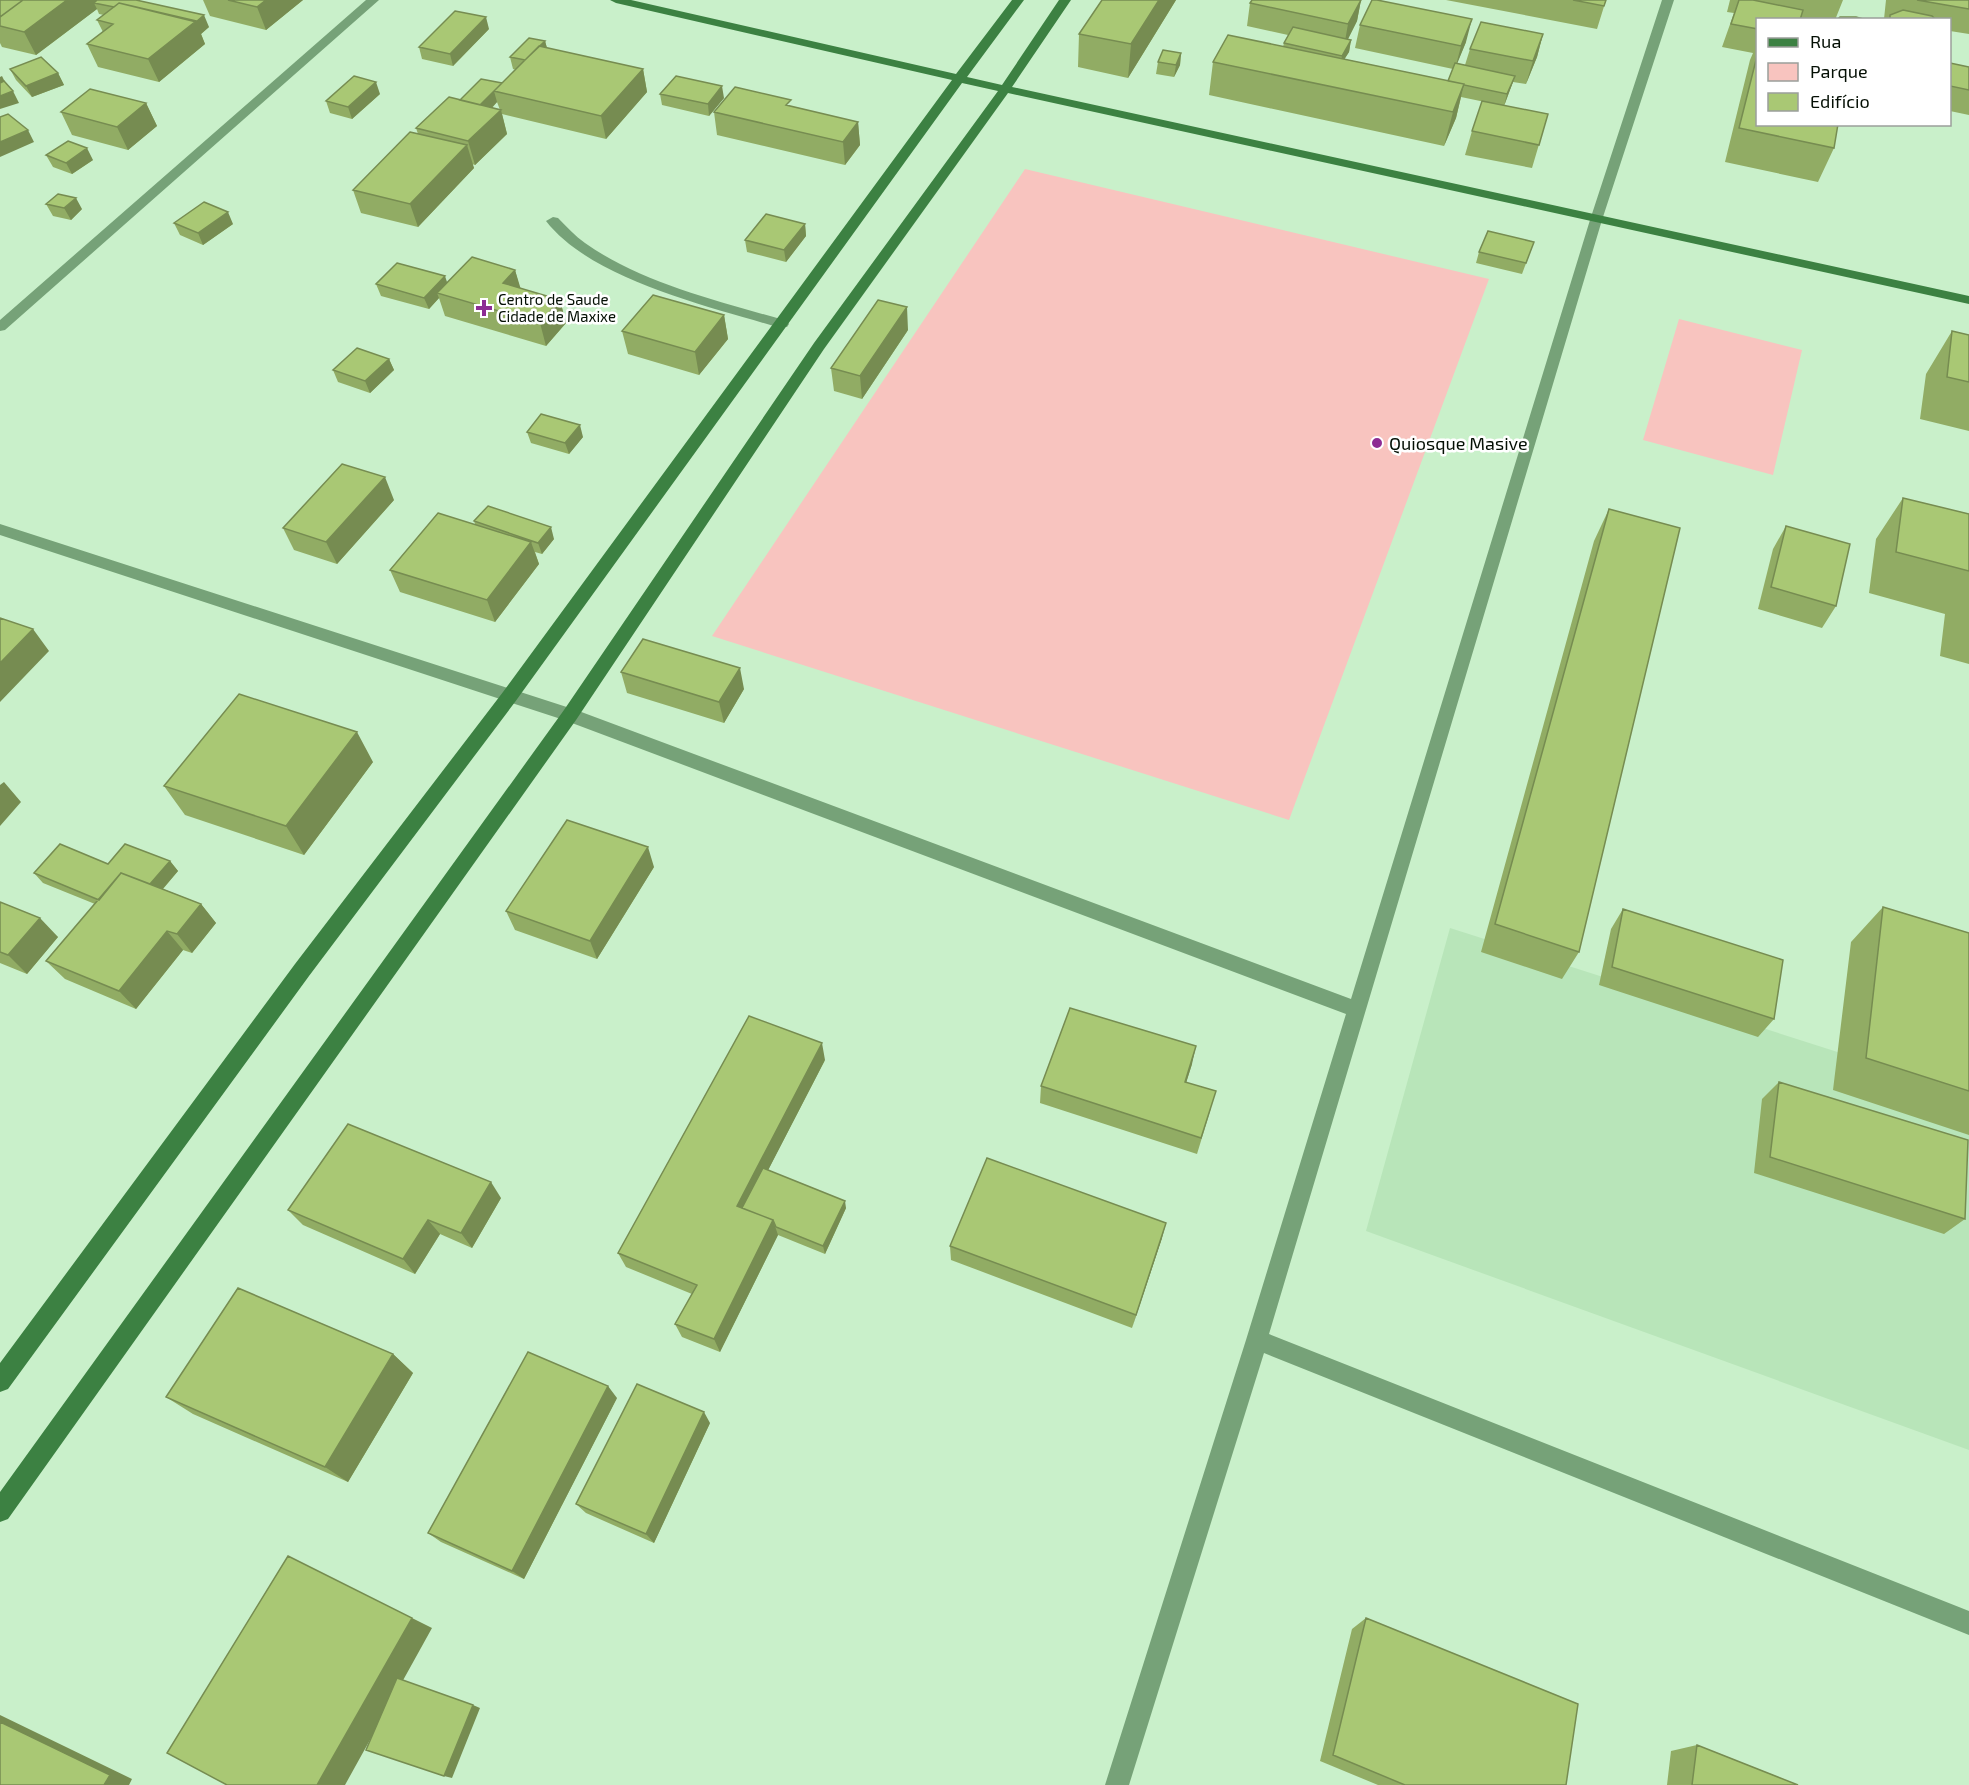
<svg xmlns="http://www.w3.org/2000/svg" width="1969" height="1785" viewBox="0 0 1969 1785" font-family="'Exo 2',sans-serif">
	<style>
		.built { fill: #b8e5b9 }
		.green { fill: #f8c4bf }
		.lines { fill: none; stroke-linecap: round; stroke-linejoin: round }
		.street { fill: #76a278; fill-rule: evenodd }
		.secondary { fill: #3c8142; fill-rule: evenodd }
		.wall { fill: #91ac64; fill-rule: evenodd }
		.shaded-wall { fill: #768c51 }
		.building { fill: #a9c874; stroke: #768c51; stroke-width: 1.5 }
		.poi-dot { fill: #8d2c94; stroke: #fff; stroke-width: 2 }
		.labels { text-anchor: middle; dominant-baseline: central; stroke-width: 5; stroke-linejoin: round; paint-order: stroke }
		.far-poi-label { font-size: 15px; fill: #040f04; stroke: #fff; text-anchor: start }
		.poi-label { font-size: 18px; fill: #040f04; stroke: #fff; text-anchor: start }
	</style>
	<rect width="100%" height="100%" fill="#c9f0ca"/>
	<!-- built -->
	<path class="built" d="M1450 928 1969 1094V1450L1366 1231Z"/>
	<!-- green -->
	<path class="green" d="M1025 169 1489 279 1289 820 712 636Z
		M1679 319 1802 350 1773 475 1643 440Z"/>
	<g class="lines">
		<!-- street -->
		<path class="street" d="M366 0H379L5 330 0 331V320Z
			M1662 0H1674L1602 220 1269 1334 1969 1611V1635L1264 1353 1129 1785H1105L1246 1340 1346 1014 564 720 0 535V524L576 710 1351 999 1590 220Z
			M553 217 558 218C567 227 575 236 585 243 643 284 719 301 787 321L789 324 787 327H777C708 306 592 280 546 221Z"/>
		<!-- secondary -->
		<path class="secondary" d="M610 0H631L956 74 1012 0H1024L967 77 1002 85 1059 0H1071L1012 87 1969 296V304L1008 93 824 349 576 720 8 1519 0 1522V1492L564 710 814 343 998 91 962 83 515 702 309 976 8 1389 0 1392V1363L295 964 503 692 952 80 616 3Z"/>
	</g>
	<!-- wall -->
	<path class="wall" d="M0 0H136L209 27 201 34 205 44 159 82 98 67 87 44 103 32 97 20 104 15 99 14 97 9 36 55 2 47 0 43Z
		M203 0H303L266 30 210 16Z
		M1102 0H1176L1128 78 1078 67 1079 34Z
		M1252 0H1361L1357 21 1348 39 1351 40 1349 52 1344 59 1448 81 1453 69 1355 48 1360 25 1466 42 1457 63 1465 65 1470 49 1543 34 1537 57 1526 84 1513 82 1504 106 1548 114 1532 168 1465 155 1472 131 1485 102 1461 97 1456 118 1444 146 1209 95 1213 62 1283 47 1284 43 1288 35 1247 26 1250 3Z
		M1446 0H1606L1597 29Z
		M1730 0H1843L1835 20H1758V124L1834 148 1818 182 1725 162 1750 60 1753 53 1722 47 1734 13 1727 12Z
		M1886 0H1969V34L1950 31V20L1884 19Z
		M489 29 453 66 422 59 419 47Z
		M545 41 547 48 643 69 647 92 606 139 502 114 507 134 475 165 472 164 474 168 418 227 361 213 353 190 418 134 416 128 460 100 502 84 516 70 513 69 510 57ZM497 102 500 110 492 108Z
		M1181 53 1180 65 1174 77 1156 74 1158 62Z
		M1950 63 1969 67V115L1950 111Z
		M10 69 58 73 64 85 32 97 16 80Z
		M380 94 352 119 330 113 326 101Z
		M660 94 724 98 709 116 662 105Z
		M146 103 157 126 128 150 72 135 61 112Z
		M791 107 858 122 860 145 845 165 717 135 714 112Z
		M46 155 93 160 72 174 53 167Z
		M46 204 82 209 71 220 53 216Z
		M174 223 233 224 203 245 180 235Z
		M805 224 806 236 786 262 747 252 745 240Z
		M1534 242 1522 274 1476 263 1479 252Z
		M515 270 520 289 560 300 566 323 546 346 445 316 439 298 429 309 381 296 376 284 447 283Z
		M724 315 728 339 699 375 628 354 622 331Z
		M908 330 862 399 834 391 831 368Z
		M1952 331 1969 335V431L1920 419 1926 374Z
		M389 359 394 370 370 393 338 382 333 370Z
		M527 432 583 437 569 454 531 443Z
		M1903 498 1969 514V664L1940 656 1945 614 1869 593 1876 539Z
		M394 500 337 564 294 550 283 528Z
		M1609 509 1579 952 1562 979 1481 952 1594 541Z
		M474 521 554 539 542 554 535 552 539 564 495 622 400 592 390 570 475 524Z
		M1786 526 1836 606 1822 628 1758 609 1773 549Z
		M621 672 744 689 724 723 627 693Z
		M373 762 304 855 185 815 164 786Z
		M170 861 178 871 163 889 201 904 216 923 192 953 183 950 136 1009 65 979 46 961 95 904 43 883 34 873 108 864Z
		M654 867 597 959 515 930 506 911Z
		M0 902 58 937 27 974 0 963Z
		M1883 907 1969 933V1135L1833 1090 1851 942Z
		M1623 909 1774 1019 1758 1037 1599 985 1611 929Z
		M825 1060 768 1170 846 1208 825 1254 778 1235 720 1352 682 1337 675 1324 692 1294 626 1267 618 1253Z
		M1192 1064 1186 1083 1211 1108 1197 1154 1040 1103 1041 1086Z
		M1779 1082 1965 1219 1944 1234 1754 1173 1762 1099Z
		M501 1198 472 1248 440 1234 415 1274 303 1225 288 1210Z
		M1162 1238 1132 1328 951 1260 950 1246Z
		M393 1354 413 1373 348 1482 193 1414 166 1397Z
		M617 1398 524 1579 441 1542 428 1533Z
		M710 1423 654 1543 586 1513 576 1504Z
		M1366 1618 1566 1785H1378L1320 1761 1352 1629Z
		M1697 1745 1798 1785H1667L1671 1751Z"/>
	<!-- shaded-wall -->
	<path class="shaded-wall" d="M67 0H104L94 3 97 9 36 55 24 32Z
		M266 0H303L266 30 257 7Z
		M1159 0H1176L1128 78 1131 44Z
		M1361 0 1357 21 1344 47 1348 24Z
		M204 15 209 27 201 34 205 44 159 82 148 59Z
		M486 17 489 29 453 66 450 54Z
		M1472 19 1466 42 1455 69 1461 46Z
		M1543 34 1537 57 1526 84 1533 61Z
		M1351 40 1349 52 1339 68 1342 56Z
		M545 41 548 52 527 61Z
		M1181 53 1180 65 1174 77 1176 65Z
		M643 69 647 92 606 139 601 116Z
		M58 73 64 85 32 97 26 86Z
		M2 76 8 88 0 90V77Z
		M1515 76 1511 87 1504 106 1507 94Z
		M376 82 380 94 352 119 348 107Z
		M1464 84 1456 118 1444 146 1453 112Z
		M722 86 724 98 709 116 708 104Z
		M13 91 19 103 0 109V96Z
		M494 91 497 102 480 120 477 108Z
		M146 103 157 126 128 150 117 127Z
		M501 110 507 134 475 165 468 141Z
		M858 122 860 145 845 165 843 142Z
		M28 130 34 142 0 157V142Z
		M467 145 474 168 418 227 410 204Z
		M87 148 93 160 72 174 66 163Z
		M76 198 82 209 71 220 64 208Z
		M228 212 233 224 203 245 198 233Z
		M805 224 806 236 786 262 784 250Z
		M515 270 522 293 503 283Z
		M445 276 449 288 437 293 439 298 429 309 424 298Z
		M560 300 566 323 546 346 540 323Z
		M907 307 908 330 862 399 860 376Z
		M724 315 728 339 699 375 695 352Z
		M389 359 394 370 370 393 365 381Z
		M580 425 583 437 569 454 565 443Z
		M385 477 394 500 337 564 326 542Z
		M551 527 554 539 542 554 538 543Z
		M531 542 539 564 495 622 487 600Z
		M33 629 49 651 0 702V663Z
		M740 668 744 689 724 723 719 702Z
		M357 732 373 762 304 855 286 826Z
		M4 782 21 802 0 826V785Z
		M648 847 654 867 597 959 590 941Z
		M170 861 178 871 154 899 146 889Z
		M201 904 216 923 192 953 177 934Z
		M40 918 58 937 27 974 8 955Z
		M167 931 183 950 136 1009 119 991Z
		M822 1043 825 1060 745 1215 737 1206Z
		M1196 1046 1192 1064 1181 1099 1185 1082Z
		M491 1182 501 1198 472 1248 461 1233Z
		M845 1201 846 1208 825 1254 823 1246Z
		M428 1220 440 1234 415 1274 403 1259Z
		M773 1220 778 1235 720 1352 714 1339Z
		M1166 1223 1162 1238 1132 1328 1136 1315Z
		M393 1354 413 1373 348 1482 325 1467Z
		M608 1386 617 1398 524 1579 512 1571Z
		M704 1412 710 1423 654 1543 646 1534Z
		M412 1618 432 1628 345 1785H317Z
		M473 1705 480 1708 452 1778 444 1776Z
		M0 1715 132 1779 129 1785H104L0 1722Z"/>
	<!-- building -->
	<path class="building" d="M0 0H23L0 17Z
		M23 0H67L24 32 0 26V17Z
		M97 0H136L204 15 196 22 119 3 114 7 94 3Z
		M228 0H266L257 7Z
		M1102 0H1159L1131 44 1079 34Z
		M1252 0H1361L1348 24 1250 3Z
		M1372 0H1377L1472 19 1461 46 1360 25Z
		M1573 0H1606L1604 6Z
		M1739 0H1753L1803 10 1800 20H1758V29L1731 24Z
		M1917 0H1969V9Z
		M119 3 196 21 148 59 87 44 113 24 97 20Z
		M1903 10 1932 16 1936 20H1890V15Z
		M455 11 486 17 450 54 419 47Z
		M1840 17H1856L1867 20H1837Z
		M1481 22 1543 34 1533 61 1470 49Z
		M1293 27 1351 40 1342 56 1284 43Z
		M1228 35 1464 84 1453 112 1213 62Z
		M529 38 545 41 525 60 510 57Z
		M539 46 643 69 601 116 494 91Z
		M1163 50 1181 53 1176 65 1158 62Z
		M1758 52V124H1838L1834 148 1739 128Z
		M41 57 58 73 26 86 10 69Z
		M1455 63 1515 76 1507 94 1464 85V84L1448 81Z
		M1950 63 1969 67V90L1950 86Z
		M354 76 376 82 348 107 326 101Z
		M676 76 722 86 708 104 660 94Z
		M481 79 502 83 480 105 460 100Z
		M4 81 13 91 0 96V83Z
		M735 87 791 100 786 105 858 122 843 142 714 112Z
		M90 89 146 103 117 127 61 112Z
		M449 97 501 110 468 141 416 128Z
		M1482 101 1548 114 1539 145 1472 131Z
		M8 114 28 130 0 142V117Z
		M410 132 467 145 410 204 353 190Z
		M68 141 87 148 66 163 46 155Z
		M58 194 76 198 64 208 46 204Z
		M204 202 228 212 198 233 174 223Z
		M766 214 805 224 784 250 745 240Z
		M1488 231 1534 242 1526 263 1479 252Z
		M472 257 515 270 503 283 560 300 540 323 437 293Z
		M397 263 445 276 424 298 376 284Z
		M653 295 724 315 695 352 622 331Z
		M878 300 907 307 860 376 831 368Z
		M1952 331 1969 335V382L1947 377Z
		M357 348 389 359 365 381 333 370Z
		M541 414 580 425 565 443 527 432Z
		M342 464 385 477 326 542 283 528Z
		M1903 498 1969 514V571L1896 552Z
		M488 506 551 527 538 543 474 521Z
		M1609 509 1680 528 1579 952 1495 924Z
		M438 513 531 542 487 600 390 570Z
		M1786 526 1850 544 1836 606 1771 587Z
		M0 618 33 629 0 663Z
		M643 639 740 668 719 702 621 672Z
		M239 694 357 732 286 826 164 786Z
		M567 820 648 847 590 941 506 911Z
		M60 844 108 864 125 844 170 861 150 884 121 873 99 900 34 873Z
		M121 873 201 904 177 934 167 931 119 991 46 961Z
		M0 902 40 918 8 955 0 952Z
		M1883 907 1969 933V1091L1866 1058Z
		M1623 909 1783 960 1774 1019 1612 967Z
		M1070 1008 1196 1046 1185 1082 1216 1091 1201 1138 1041 1086Z
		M749 1016 822 1043 737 1206 773 1220 714 1339 675 1324 697 1285 618 1253Z
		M1779 1082 1968 1140 1965 1219 1770 1157Z
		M348 1124 491 1182 461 1233 428 1220 403 1259 288 1210Z
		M987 1158 1166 1223 1136 1315 950 1246Z
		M763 1168 845 1201 823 1246 776 1227 773 1220 742 1208Z
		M238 1288 393 1354 325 1467 166 1397Z
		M528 1352 608 1386 512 1571 428 1533Z
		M637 1384 704 1412 646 1534 576 1504Z
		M288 1556 412 1618 317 1785H227L167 1753Z
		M1366 1618 1578 1704 1566 1785H1405L1333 1755Z
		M397 1678 473 1705 444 1776 366 1750Z
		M0 1722 110 1775 104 1785H0Z
		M1697 1745 1798 1785H1692Z"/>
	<!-- markers -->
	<g class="poi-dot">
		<path d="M481 299h6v6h6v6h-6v6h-6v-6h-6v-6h6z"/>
		<circle cx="1377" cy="443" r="6"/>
	</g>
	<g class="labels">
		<!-- far-poi labels -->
		<g class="far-poi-label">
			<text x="498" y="299">Centro de Saude<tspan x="498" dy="17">Cidade de Maxixe</tspan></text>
		</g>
		<!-- poi labels -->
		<g class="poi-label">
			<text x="1389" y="443">Quiosque Masive</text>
		</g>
	</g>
	<!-- legend -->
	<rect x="1756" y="18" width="195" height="108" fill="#ffffff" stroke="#9b9f9b" stroke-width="1.5"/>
	<rect x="1768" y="38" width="30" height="9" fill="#3c8142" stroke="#9b9f9b" stroke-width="1.5"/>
	<text x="1810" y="48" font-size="18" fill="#040f04">Rua</text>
	<rect x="1768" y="63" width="30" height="18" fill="#f8c4bf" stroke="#9b9f9b" stroke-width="1.5"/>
	<text x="1810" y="78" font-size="18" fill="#040f04">Parque</text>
	<rect x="1768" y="93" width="30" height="18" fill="#a9c874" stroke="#9b9f9b" stroke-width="1.5"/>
	<text x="1810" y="108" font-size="18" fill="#040f04">Edifício</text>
</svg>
